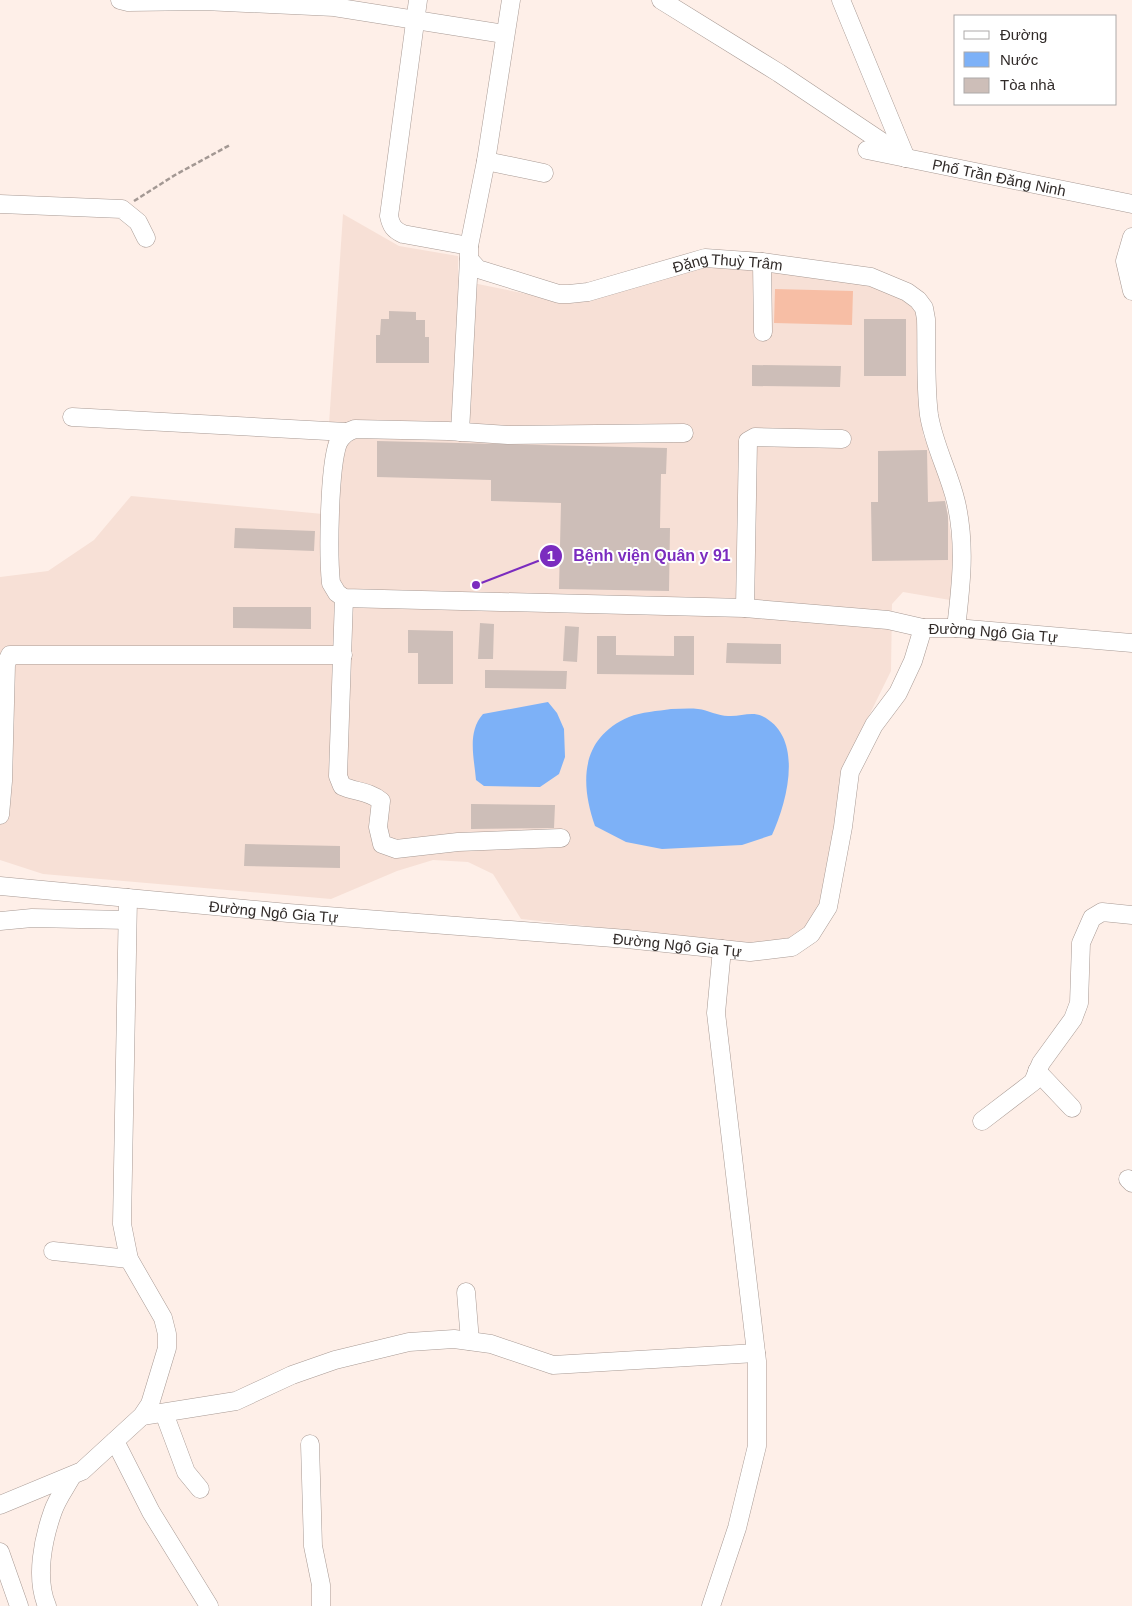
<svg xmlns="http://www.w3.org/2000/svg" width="1132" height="1606" viewBox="0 0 1132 1606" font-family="Helvetica,sans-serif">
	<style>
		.built { fill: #f7e0d6 }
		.green { fill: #f7bea5 }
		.water { fill: #7db1f7 }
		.building { fill: #cdbeb8 }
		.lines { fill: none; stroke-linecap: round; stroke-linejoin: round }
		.minor-casing { stroke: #a89a94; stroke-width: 19 }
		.path { stroke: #a39893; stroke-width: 2.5; stroke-dasharray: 5 2.5; stroke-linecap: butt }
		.minor { stroke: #fff; stroke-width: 18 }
		.labels { text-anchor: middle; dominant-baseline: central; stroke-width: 4; stroke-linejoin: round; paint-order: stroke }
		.street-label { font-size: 15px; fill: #312b29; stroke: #fff }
		.leader { fill: none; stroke: #7b2cbf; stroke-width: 2 }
		.callout-dot { fill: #7b2cbf; stroke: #fff; stroke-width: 2 }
		.mark-label { font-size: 15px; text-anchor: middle; font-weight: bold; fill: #fff }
		.callout-label { font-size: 16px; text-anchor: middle; font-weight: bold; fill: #7b2cbf; stroke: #fff; stroke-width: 4; stroke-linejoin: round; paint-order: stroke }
	</style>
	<rect width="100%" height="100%" fill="#feefe8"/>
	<!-- built -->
	<path class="built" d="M343 214 399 246 458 256V280L537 296 706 264 856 281 891 293 919 310 923 435 939 471 946 504 954 556 950 600 903 592 892 604 891 671 849 756 820 905 805 929 790 941 763 945 521 919 493 874 468 862 433 860 397 871 331 899 43 874 0 860V577L48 571 94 540 131 496 323 514Z"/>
	<!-- green -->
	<path class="green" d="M775 289 853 291 852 325 774 323Z"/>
	<!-- water -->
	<path class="water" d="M548 702 557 713 564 729 565 757 559 774 540 787 484 786 476 780C474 757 467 732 483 714Z
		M671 709C680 709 689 708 698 709 708 710 718 716 728 716 740 717 751 711 762 716 805 737 787 802 772 835L742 845 662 849 626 842 595 826C580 783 580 738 629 717 641 712 658 711 671 709Z"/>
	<!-- building -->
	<path class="building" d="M389 311 416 312V320H425V337H429V363H376V335H380L381 319H389Z
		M864 319H906V376H864Z
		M752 365 841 366 840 387 752 386Z
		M377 441 667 448 666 474H661L660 528H670L669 591 559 589 561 503 491 501V480L377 477Z
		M927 450 928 502 945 501 948 516V560L872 561 871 502H878V451Z
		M235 528 315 531 314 551 234 548Z
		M233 607H311V629L233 628Z
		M480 623 494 624 493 659H478Z
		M565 626 579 627 577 662 563 661Z
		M408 630 453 631V684H418V653H408Z
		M597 636H616V655L674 656V636H694V675L597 674Z
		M727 643 781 644V664L726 663Z
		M485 670 567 671 566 689 485 688Z
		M471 804 555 805 554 828 471 829Z
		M245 844 340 846V868L244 866Z"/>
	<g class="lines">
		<!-- minor casing -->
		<g class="minor-casing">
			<g id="minor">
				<path d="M120 0 128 2 204 1 334 7 504 34"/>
				<path d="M418 0 389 216C391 226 394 230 403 234L469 246"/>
				<path id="s1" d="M511 0 486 161 469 246V259L478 269 559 294H569L588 292 705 258 762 262 871 277 907 292 918 300 924 308 926 319C927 351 925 384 929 415 934 446 949 472 956 502 966 545 961 586 956 628"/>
				<path d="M661 0 779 73 906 158"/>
				<path d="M841 0 906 158"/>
				<path id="s2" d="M867 150 1132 204"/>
				<path d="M486 161 544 173"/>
				<path d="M0 204 122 209 138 222 146 238"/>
				<path d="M1132 237 1125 261 1132 291"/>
				<path d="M762 262 763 332"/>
				<path d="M72 417 346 432"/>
				<path d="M460 432 469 259"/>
				<path d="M684 433 508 435 448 431 355 429C348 431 342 435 338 443 329 468 328 555 331 583L337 593 344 598 745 608 888 620 923 628"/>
				<path d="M344 598 338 776 342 786C355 792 369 791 381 801L378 827 382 844 396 849 458 842 561 838"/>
				<path d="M745 608 748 441 755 437 842 439"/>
				<path d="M0 815 3 781 6 664 10 655H343"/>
				<path id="s3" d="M0 886 288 913 627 939 750 952 792 947 811 934 828 907 843 827 850 772 874 725 898 693 913 661 923 628H956L1132 643"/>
				<path d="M0 921 32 918 127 920"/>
				<path d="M1037 1071 1072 1108"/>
				<path d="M982 1121 1033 1082 1041 1063 1073 1019 1079 1003 1081 943 1092 918 1102 912 1132 915"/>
				<path d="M1128 1179 1132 1183"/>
				<path d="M53 1251 129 1259"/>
				<path d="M466 1292 470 1341"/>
				<path d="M164 1413 186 1472 200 1489"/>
				<path d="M142 1416 236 1401 292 1375 335 1360 409 1342 454 1339 491 1344 553 1365 756 1353"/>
				<path d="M115 1441 151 1512 209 1606"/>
				<path d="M310 1444 313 1546 321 1585V1606"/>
				<path d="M0 1505 82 1471 142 1416 150 1404 167 1348V1334L163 1318 129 1259 122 1224 128 898"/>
				<path d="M0 1552 19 1606"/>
				<path d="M47 1606C35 1578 43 1539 53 1511 57 1499 66 1487 72 1476"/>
				<path d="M711 1606 737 1528 757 1446V1361L716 1013 722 949"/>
			</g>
		</g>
		<!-- path -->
		<path class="path" d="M134 201 175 175 230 145"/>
		<!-- minor -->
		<use href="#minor" class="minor"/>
	</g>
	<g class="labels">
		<!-- street labels -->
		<g class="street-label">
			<text stroke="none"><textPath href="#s2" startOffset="135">Phố Trần Đăng Ninh</textPath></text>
			<text stroke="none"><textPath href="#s1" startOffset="534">Đặng Thuỳ Trâm</textPath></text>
			<text stroke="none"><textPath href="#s3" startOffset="1220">Đường Ngô Gia Tự</textPath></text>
			<text stroke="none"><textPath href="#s3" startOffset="275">Đường Ngô Gia Tự</textPath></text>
			<text stroke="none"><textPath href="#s3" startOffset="680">Đường Ngô Gia Tự</textPath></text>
		</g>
	</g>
	<!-- callouts -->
	<path class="leader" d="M476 585L551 556"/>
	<g class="callout-dot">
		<circle cx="476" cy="585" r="5"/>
		<circle cx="551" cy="556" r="12"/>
	</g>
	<g class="mark-label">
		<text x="551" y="561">1</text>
	</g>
	<g class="callout-label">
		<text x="652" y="561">Bệnh viện Quân y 91</text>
	</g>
	<!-- legend -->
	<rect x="954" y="15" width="162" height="90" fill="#ffffff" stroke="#adaaa9"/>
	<rect x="964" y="31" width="25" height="8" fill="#ffffff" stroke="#adaaa9"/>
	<text x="1000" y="40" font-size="15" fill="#312b29">Đường</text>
	<rect x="964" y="52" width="25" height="15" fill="#7db1f7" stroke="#adaaa9"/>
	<text x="1000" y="65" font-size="15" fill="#312b29">Nước</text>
	<rect x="964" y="78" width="25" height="15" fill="#cdbeb8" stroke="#adaaa9"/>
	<text x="1000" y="90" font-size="15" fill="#312b29">Tòa nhà</text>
</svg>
